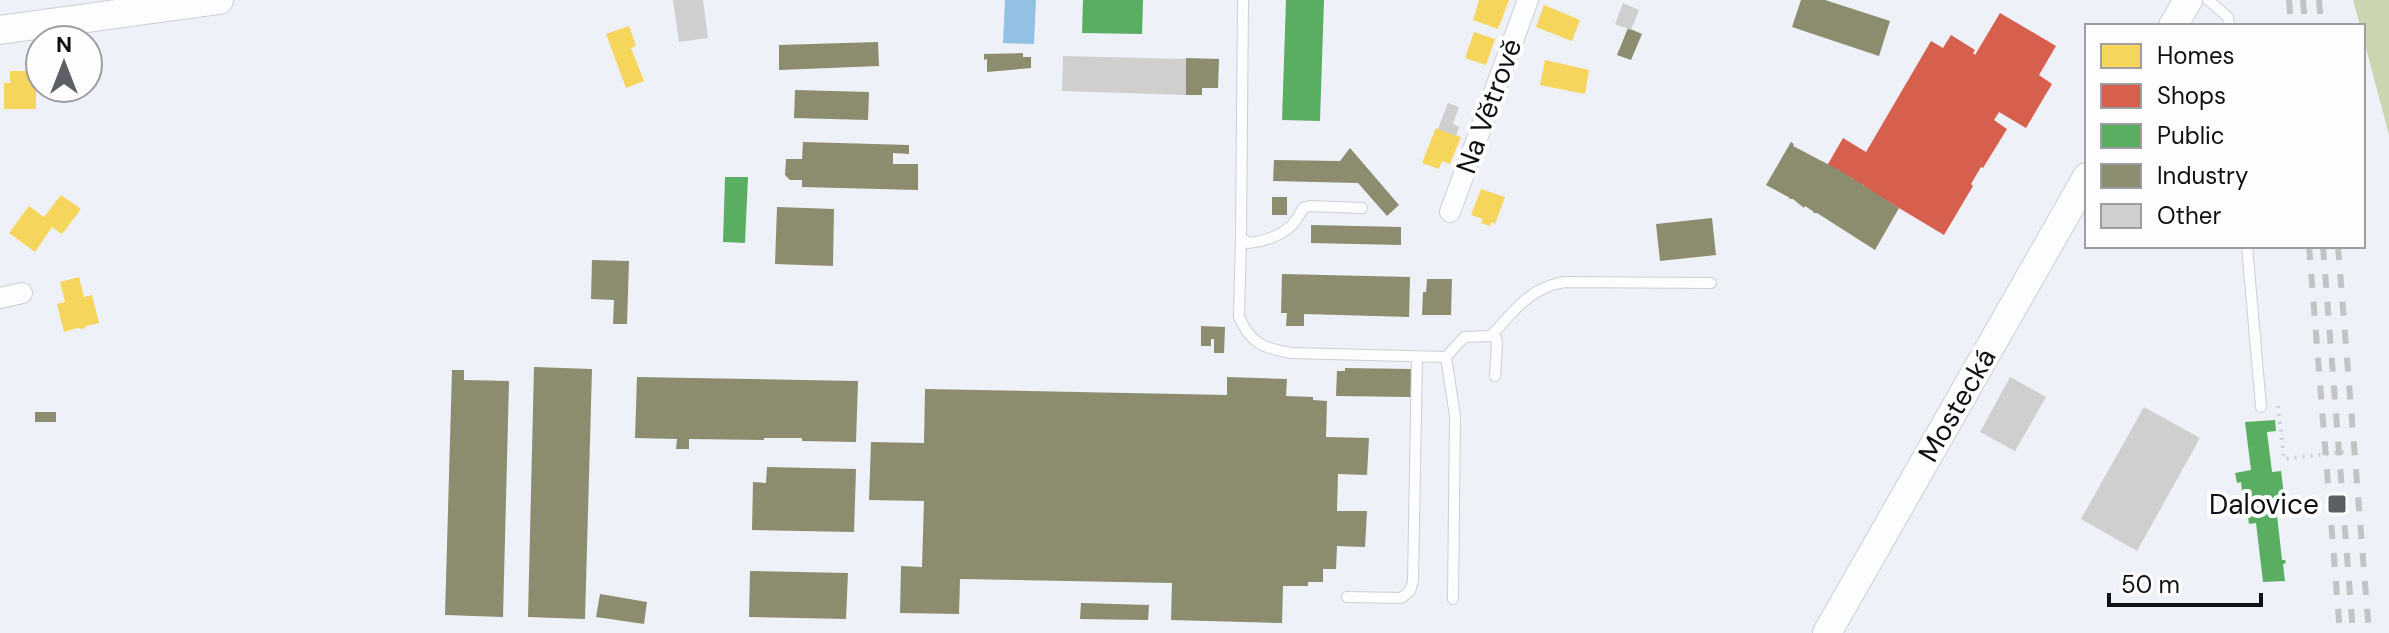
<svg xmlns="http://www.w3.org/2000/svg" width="2389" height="633" viewBox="0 0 2389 633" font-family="'DM Sans',sans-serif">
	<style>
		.forest { fill: #cbd6b1 }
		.water { fill: #93c1e4 }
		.homes { fill: #f6d55c }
		.shops { fill: #d6604d }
		.public { fill: #5aae61 }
		.industry { fill: #8c8c6e }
		.building { fill: #d0cfd0 }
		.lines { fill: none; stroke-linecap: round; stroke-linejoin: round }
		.lane-casing { stroke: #cccfd3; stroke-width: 12 }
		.street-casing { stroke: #cccfd3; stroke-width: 22 }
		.secondary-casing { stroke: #cccfd3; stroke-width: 30 }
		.path { stroke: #cfd0d2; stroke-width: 4; stroke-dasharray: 2 6; stroke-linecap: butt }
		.lane { stroke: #fcfdfe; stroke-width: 10 }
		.street { stroke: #fcfdfe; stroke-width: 20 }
		.secondary { stroke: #fcfdfe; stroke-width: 28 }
		.rail { stroke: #c2c3c5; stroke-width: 6; stroke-dasharray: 14 14; stroke-linecap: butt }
		.poi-dot { fill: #5c5f63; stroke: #fdfdfd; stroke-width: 3 }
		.labels { text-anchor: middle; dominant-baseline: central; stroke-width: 8; stroke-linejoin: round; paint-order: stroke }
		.street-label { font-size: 28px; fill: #0e1013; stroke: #fdfdfd }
		.poi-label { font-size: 28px; fill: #0e1013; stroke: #fdfdfd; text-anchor: end }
	</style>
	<rect width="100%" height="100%" fill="#eef1f7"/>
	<!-- forest -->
	<path class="forest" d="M2353 0H2389V135L2363 37V26H2360Z"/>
	<!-- water -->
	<path class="water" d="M1005 0H1036L1034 44 1003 43Z"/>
	<!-- homes -->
	<path class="homes" d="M1479 0H1509L1498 29 1473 20Z
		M1544 5 1580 20 1572 41 1536 27Z
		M629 26 636 46 631 48 644 81 626 88 606 34Z
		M1474 32 1495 39 1486 65 1465 58Z
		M1545 60 1589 70 1585 94 1540 85Z
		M10 71H30V83H36V109H4V83H10Z
		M1436 128 1461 137 1450 164 1442 161 1439 169 1422 163Z
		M1481 189 1505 197 1495 224 1491 222 1490 226 1481 223 1483 219 1471 215Z
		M61 195 81 209 62 234 52 227 35 252 9 233 29 206 44 217Z
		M79 277 84 297 92 295 99 323 86 326 84 329 77 328 64 332 57 304 65 302 60 282Z"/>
	<!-- shops -->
	<path class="shops" d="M2000 13 2056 46 2039 75 2052 84 2026 128 1999 112 1994 120 2007 129 1983 168 1981 167 1971 184 1973 186 1944 235 1864 187 1863 184 1862 186 1853 179 1829 166 1828 164 1843 138 1866 152 1931 41 1943 48 1951 35 1975 50 1973 53 1975 55Z"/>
	<!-- public -->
	<path class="public" d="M1083 0H1143L1142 34 1082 33Z
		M1286 0H1324L1320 121 1282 120Z
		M725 177H748L745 243 723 242Z
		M2275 420 2276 431 2267 432 2272 472 2281 471 2284 495 2275 496 2276 510 2279 509V515H2277L2282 560H2285L2286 563 2283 564 2285 581 2263 582 2256 523 2249 524 2246 502H2243L2241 482 2237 483 2235 473 2251 470 2245 422Z"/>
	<!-- industry -->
	<path class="industry" d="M1801 0H1825L1890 21 1879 56 1792 27Z
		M1628 28 1642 34 1631 60 1617 55Z
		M878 42 879 66 779 70V45Z
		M1023 53V57H1031V68L987 72V59L984 60V54Z
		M1186 58 1219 59 1218 88H1202V95H1186Z
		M795 90 869 92 868 120 794 118Z
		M803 142 909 145V154L893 153V164H918V190L802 187V180H790L785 175 786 159H802Z
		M1791 142 1794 144 1793 146 1839 170 1899 208 1875 250 1817 213H1813L1814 212 1805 206 1804 208 1793 199H1789L1790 198 1766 185Z
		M1350 148 1399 205 1387 216 1358 183 1273 181 1274 160 1340 161Z
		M1272 197H1287V215H1272Z
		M777 207 834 209 833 266 775 264Z
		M1712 218 1716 255 1660 261 1656 224Z
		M1311 225 1401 227V245L1311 243Z
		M592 260 629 261 627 324H613L614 300 591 299Z
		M1282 274 1410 277 1409 317 1304 314V326H1286L1287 313H1281Z
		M1427 279H1452L1451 315H1422L1423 292H1426Z
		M1201 326 1225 327 1224 353H1214V339H1211V346H1201Z
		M534 367 592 369 585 619 528 617Z
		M1345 368 1412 369 1411 397 1336 396 1337 371H1345Z
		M452 370H464V380L509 381 503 617 445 615Z
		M637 377 858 381 856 442 802 441V438H764V440L689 439V449H676L677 439 635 438Z
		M1227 377 1287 379 1286 396 1313 397V400L1327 401 1326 437 1369 438 1367 475 1338 474 1337 511H1367L1365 547 1337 546 1336 569H1323V582H1308V586H1283L1282 623 1171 620 1172 583 960 579 959 614 900 613 901 566 922 567 924 501 869 500 871 442 924 443 925 389 1227 395Z
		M35 412H56V422H35Z
		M767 467 856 469 854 532 752 530 753 482 766 483Z
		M750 571 848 573 846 619 749 617Z
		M600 594 647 602 644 624 596 617Z
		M1081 603 1149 605 1148 620 1080 619Z"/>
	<!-- building -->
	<path class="building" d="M673 0H703L708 38 679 42Z
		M1623 3 1639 10 1631 30 1615 24Z
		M1063 56 1186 59V95L1062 91Z
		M1448 103 1459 107 1453 124 1459 127 1456 136 1438 129Z
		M2010 377 2046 397 2015 451 1980 432Z
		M2144 407 2200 438 2137 551 2081 519Z"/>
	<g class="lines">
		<!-- lane casing -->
		<g class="lane-casing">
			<path id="lane" d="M1243 0 1241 237 1248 243C1264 242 1287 234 1296 220 1299 216 1301 212 1303 208L1310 206 1362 208
				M2208 0 2228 17 2229 26
				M1241 237 1239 317C1251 344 1263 348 1291 353L1446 357 1464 337 1491 336 1496 338 1497 343 1495 376
				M2247 246 2261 407
				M1491 336C1514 311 1529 288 1564 282L1711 283
				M1446 357 1455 416 1453 599
				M1347 597 1401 598 1410 591 1413 581 1417 357"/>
		</g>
		<!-- street casing -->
		<g class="street-casing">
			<path id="street" d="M1450 212 1528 0
				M0 298 22 293"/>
		</g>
		<!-- secondary casing -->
		<g class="secondary-casing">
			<path id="secondary" d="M2173 26 2188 0
				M0 30 219 0
				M1827 633 2087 177"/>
		</g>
		<!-- path -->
		<path class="path" d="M2278 406 2284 459 2344 452"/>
		<!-- lane -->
		<use href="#lane" class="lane"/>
		<!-- street -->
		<use href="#street" class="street"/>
		<!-- secondary -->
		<use href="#secondary" class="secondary"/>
		<!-- rail -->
		<path class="rail" d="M2289 0 2291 26
			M2303 0 2305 26
			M2319 0 2321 26
			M2309 246 2340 633
			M2323 246 2353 633
			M2338 246 2369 633"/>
	</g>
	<!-- markers -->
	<rect class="poi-dot" x="2327" y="494" width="20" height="20" rx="4"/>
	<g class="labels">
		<!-- street labels -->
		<g class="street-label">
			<text transform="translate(1489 106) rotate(-70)">Na Větrově</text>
			<text transform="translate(1957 405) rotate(-60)">Mostecká</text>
		</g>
		<!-- poi labels -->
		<g class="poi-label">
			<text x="2319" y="504">Dalovice</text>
		</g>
	</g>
	<!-- legend -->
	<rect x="2085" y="24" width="280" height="224" fill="#fdfdfd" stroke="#9d9e9f" stroke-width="2"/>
	<rect x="2101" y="44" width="40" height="24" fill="#f6d55c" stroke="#9d9e9f" stroke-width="2"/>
	<text x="2157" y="64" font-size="24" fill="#0e1013">Homes</text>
	<rect x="2101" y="84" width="40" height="24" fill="#d6604d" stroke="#9d9e9f" stroke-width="2"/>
	<text x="2157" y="104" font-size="24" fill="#0e1013">Shops</text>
	<rect x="2101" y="124" width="40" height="24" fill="#5aae61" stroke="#9d9e9f" stroke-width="2"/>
	<text x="2157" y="144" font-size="24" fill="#0e1013">Public</text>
	<rect x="2101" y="164" width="40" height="24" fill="#8c8c6e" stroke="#9d9e9f" stroke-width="2"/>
	<text x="2157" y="184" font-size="24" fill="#0e1013">Industry</text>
	<rect x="2101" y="204" width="40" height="24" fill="#d0cfd0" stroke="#9d9e9f" stroke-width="2"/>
	<text x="2157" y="224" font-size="24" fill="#0e1013">Other</text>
	<!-- north arrow -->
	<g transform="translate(64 64)"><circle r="38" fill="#fdfdfd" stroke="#9d9e9f" stroke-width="2"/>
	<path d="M0-6L14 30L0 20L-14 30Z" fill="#5c5f63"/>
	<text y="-12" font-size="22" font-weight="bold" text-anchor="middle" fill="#0e1013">N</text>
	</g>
	<!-- scale -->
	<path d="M2109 593v12h152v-12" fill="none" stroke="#0e1013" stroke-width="4"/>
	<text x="2121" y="593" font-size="24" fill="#0e1013" stroke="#fdfdfd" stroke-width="6" paint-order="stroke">50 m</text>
</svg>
